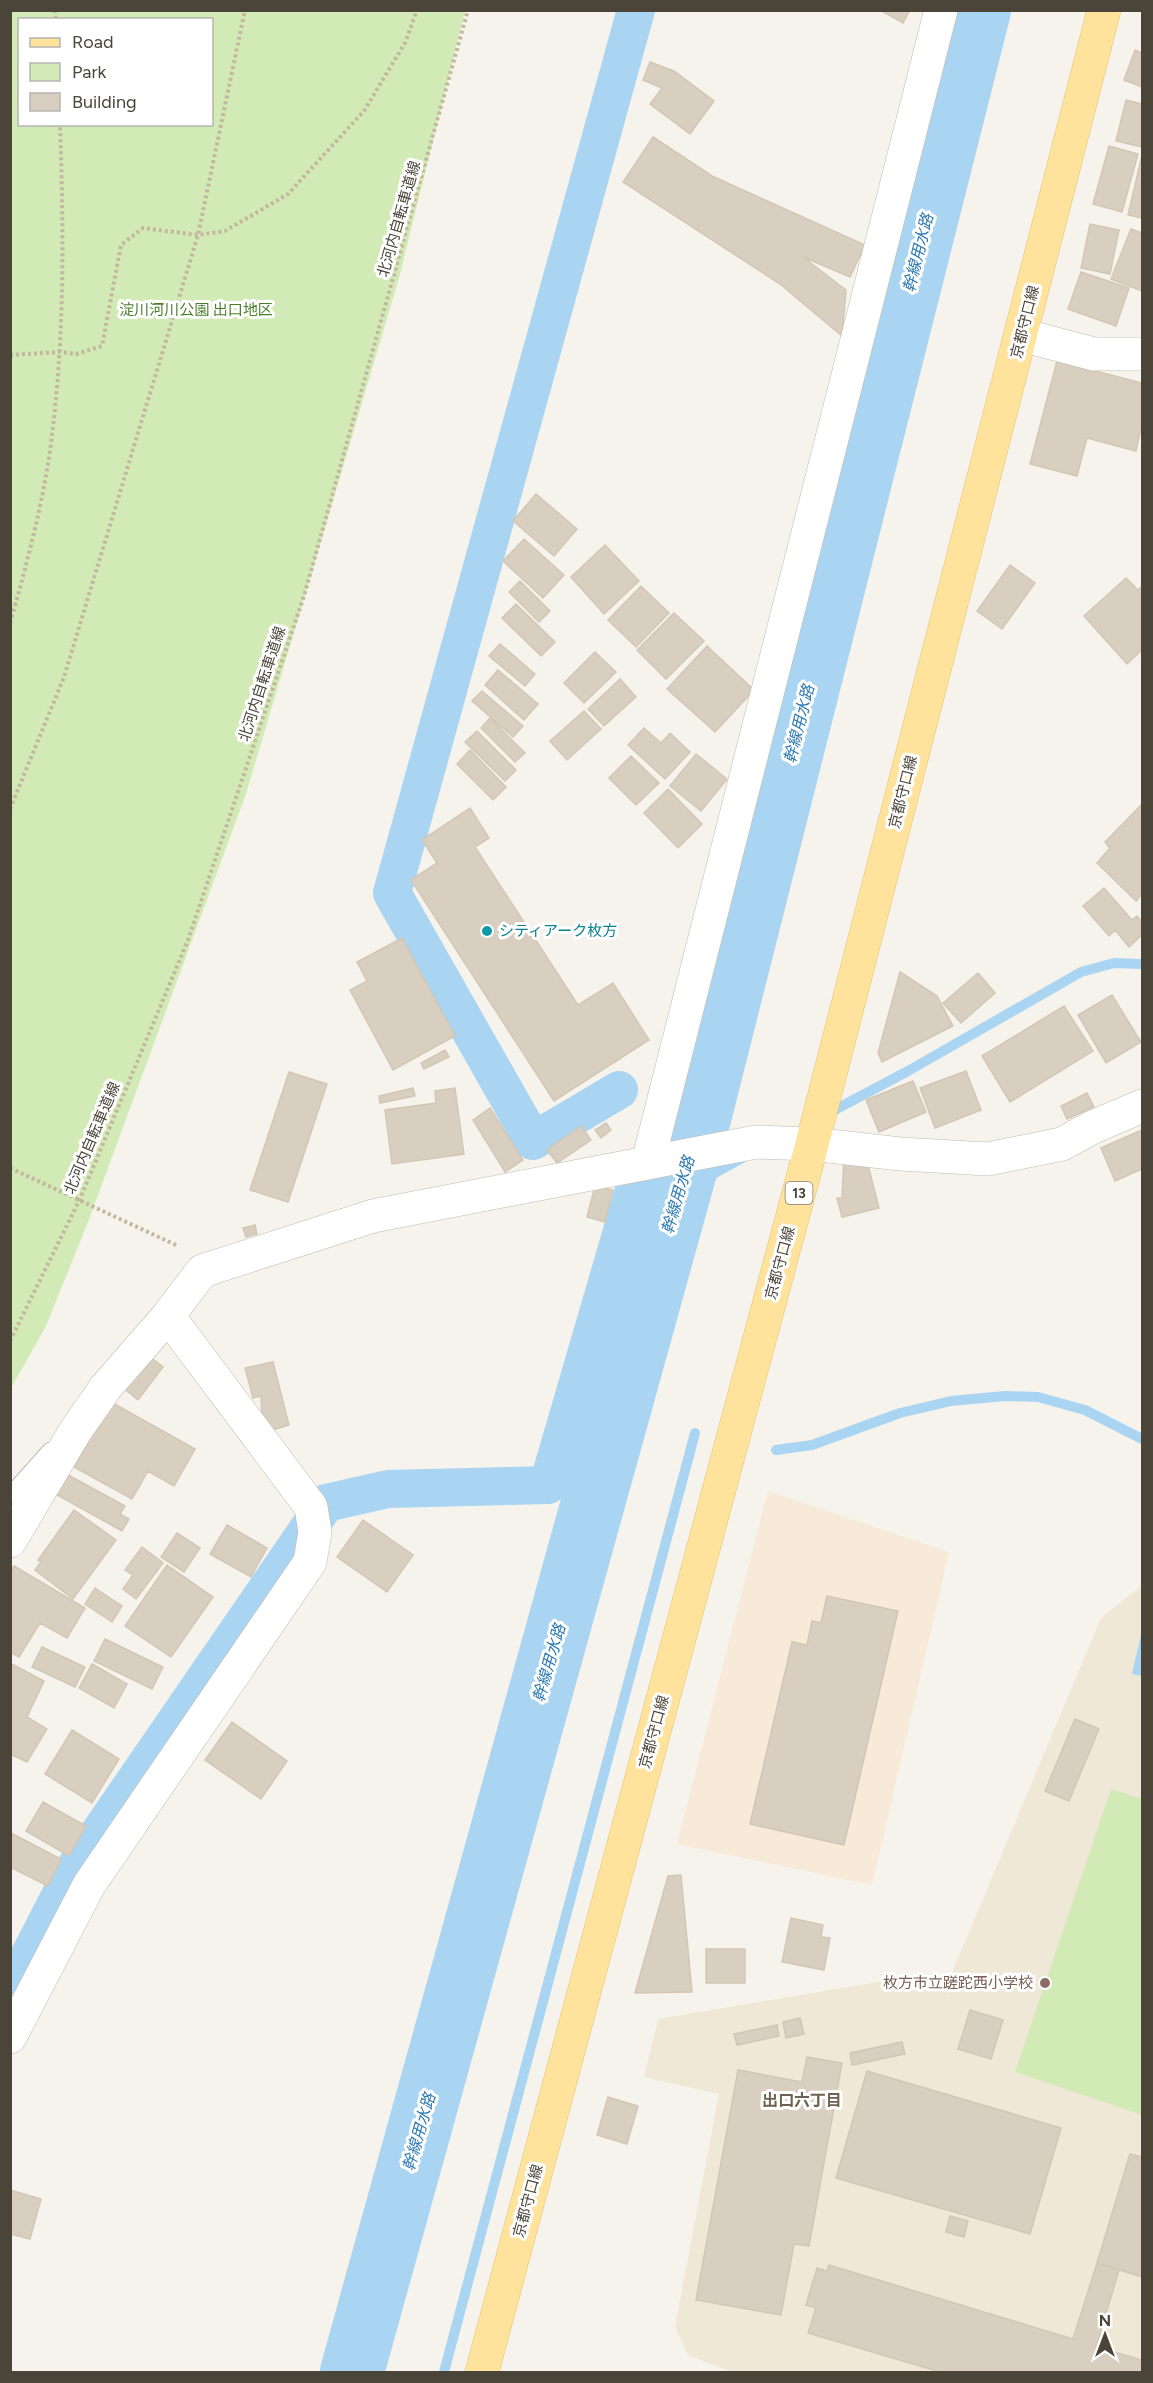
<svg xmlns="http://www.w3.org/2000/svg" width="1153" height="2383" viewBox="0 0 1153 2383" font-family="Figtree,'Noto Sans JP',sans-serif">
	<style>
		.commercial { fill: #f7ead8 }
		.education { fill: #efe8d6 }
		.green { fill: #d2eab5; fill-rule: evenodd }
		.water { fill: #a9d4f2 }
		.lines { fill: none; stroke-linecap: round; stroke-linejoin: round }
		.stream { stroke: #a9d4f2; stroke-width: 10 }
		.canal { stroke: #a9d4f2; stroke-width: 38 }
		.river { stroke: #a9d4f2; stroke-width: 64 }
		.building { fill: #d8cfc1; stroke: #d3c7b4; stroke-width: 1.5 }
		.service-casing { stroke: #c2bbae; stroke-width: 18 }
		.minor-casing { stroke: #c2bbae; stroke-width: 34 }
		.primary-casing { stroke: #e6c16a; stroke-width: 34 }
		.path { stroke: #c4b79f; stroke-width: 4; stroke-dasharray: 3 3; stroke-linecap: butt }
		.service { stroke: #fff; stroke-width: 16 }
		.minor { stroke: #fff; stroke-width: 33 }
		.primary { stroke: #ffe39c; stroke-width: 33 }
		.culture-dot { fill: #0f9aa8; stroke: #fff; stroke-width: 2 }
		.education-dot { fill: #8d6e63; stroke: #fff; stroke-width: 2 }
		.labels { text-anchor: middle; dominant-baseline: central; stroke-width: 6; stroke-linejoin: round; paint-order: stroke }
		.shield { fill: #fff; stroke: #817c74; stroke-width: 1.5 }
		.shield-label { font-size: 14px; font-weight: bold; fill: #4b4439 }
		.street-label { font-size: 15px; fill: #4b4439; stroke: #fff }
		.park-label { font-size: 15px; fill: #4a7f2a; stroke: #fff }
		.culture-label { font-size: 15px; fill: #0d838f; stroke: #fff; text-anchor: start }
		.education-label { font-size: 15px; fill: #785e54; stroke: #fff; text-anchor: end }
		.water-label { font-size: 16px; font-style: italic; fill: #2e7ab2; stroke: #fff }
		.neighbourhood-label { font-size: 16px; font-weight: bold; fill: #6e6250; stroke: #fff }
	</style>
	<rect width="100%" height="100%" fill="#f6f3ec"/>
	<!-- commercial -->
	<path class="commercial" d="M768 1491 949 1552 872 1885 677 1844Z"/>
	<!-- education -->
	<path class="education" d="M1142 1585V2372H731L688 2355 675 2327 719 2094 644 2077 658 2019 901 1978 946 1987 1101 1618Z"/>
	<!-- green -->
	<path class="green" d="M11 10 465 11 399 278 246 794 88 1222 46 1326 11 1388ZM20 20H212V124H20Z
		M1111 1789 1142 1799V2115L1015 2072Z"/>
	<!-- water -->
	<path class="water" d="M1142 1630V1676L1132 1674Z"/>
	<g class="lines">
		<!-- stream -->
		<path class="stream" d="M827 1114 908 1071 1081 972 1114 963 1142 964
			M679 1193 744 1157
			M776 1450 812 1445 900 1413 951 1401 1005 1396 1038 1397 1085 1410 1142 1439
			M444 2372 695 1433"/>
		<!-- canal -->
		<path class="canal" d="M619 1090 533 1141 392 893 636 10
			M10 1993 73 1871 326 1503 388 1489 548 1485 636 1183 679 1193"/>
		<!-- river -->
		<path class="river" d="M352 2372 693 1142 979 10"/>
	</g>
	<!-- building -->
	<path class="building" d="M880 10H910L903 23Z
		M1135 50 1142 53V87L1124 80Z
		M650 62 674 71 714 101 690 134 650 104 662 88 643 80Z
		M1126 100 1142 104V147L1116 141Z
		M653 137 712 176 865 245 850 277 803 257 846 290 842 336 780 284 623 182Z
		M1109 146 1138 154 1122 212 1093 204Z
		M1142 155V218L1128 215Z
		M1090 224 1119 230 1110 274 1081 268Z
		M1131 229 1142 233V291L1111 279Z
		M1081 272 1129 288 1116 326 1068 309Z
		M1057 361 1142 383V424L1136 451 1087 438 1077 476 1030 464Z
		M536 494 577 529 554 556 513 521Z
		M524 539 564 575 543 598 503 561Z
		M605 545 639 581 604 614 571 577Z
		M1010 565 1035 583 1002 629 977 611Z
		M1126 578 1138 590 1142 586V650L1127 664 1084 616Z
		M520 581 550 611 539 622 509 592Z
		M641 586 669 613 636 647 608 620Z
		M516 604 555 642 541 656 502 618Z
		M674 613 704 641 666 679 637 650Z
		M500 644 535 674 525 686 489 656Z
		M707 646 754 690 715 732 667 689Z
		M595 652 616 672 584 703 564 683Z
		M498 670 538 704 524 720 485 685Z
		M620 679 636 697 604 726 588 709Z
		M482 691 523 726 513 737 472 701Z
		M584 711 601 729 567 760 550 741Z
		M490 718 525 753 515 762 481 728Z
		M644 728 661 743 670 733 690 752 665 779 628 745Z
		M477 731 516 770 505 781 465 742Z
		M470 750 506 787 493 800 457 764Z
		M696 754 727 779 701 811 670 786Z
		M631 756 659 783 636 805 609 778Z
		M668 789 702 824 678 848 644 813Z
		M1142 804V894L1136 901 1097 863 1110 848 1105 842Z
		M470 808 489 838 475 847 578 1005 613 983 649 1040 554 1101 411 880 437 863 422 840Z
		M1104 888 1132 920 1137 916 1142 922V935L1129 947 1115 930 1109 936 1083 906Z
		M402 938 455 1036 393 1070 350 990 367 981 357 962Z
		M900 972 937 996 953 1026 882 1062 878 1053Z
		M978 973 995 993 961 1023 943 1003Z
		M1112 995 1141 1042 1106 1063 1078 1015Z
		M1064 1006 1093 1051 1010 1102 982 1056Z
		M445 1050 449 1057 424 1069 421 1063Z
		M966 1071 981 1110 935 1128 920 1088Z
		M289 1072 327 1084 288 1202 250 1190Z
		M913 1081 926 1112 879 1132 866 1100Z
		M413 1088 415 1096 380 1103 379 1096Z
		M455 1088 464 1154 392 1164 385 1110 436 1103 435 1091Z
		M1087 1093 1094 1107 1067 1119 1061 1106Z
		M490 1108 523 1160 505 1172 473 1120Z
		M606 1123 611 1130 601 1138 595 1130Z
		M581 1126 591 1140 557 1163 547 1150Z
		M1142 1130V1169L1115 1181 1101 1148Z
		M844 1156 866 1157 879 1208 842 1217 837 1198H842Z
		M595 1186 613 1190 605 1222 587 1217Z
		M255 1225 257 1234 246 1237 243 1228Z
		M145 1353 163 1367 138 1400 121 1386Z
		M273 1362 289 1425 273 1430 262 1416 261 1396 253 1398 245 1368Z
		M111 1402 195 1449 174 1486 148 1471 132 1499 74 1467Z
		M61 1471 125 1506 120 1514 129 1519 122 1531 50 1491Z
		M74 1510 116 1540 73 1599 35 1570 41 1562 38 1560Z
		M363 1520 413 1555 387 1592 337 1557Z
		M227 1525 267 1548 251 1577 210 1554Z
		M177 1533 200 1548 184 1572 161 1557Z
		M142 1547 163 1563 136 1599 123 1589 133 1575 125 1570Z
		M167 1565 213 1597 171 1657 125 1626Z
		M14 1566 85 1608 67 1638 40 1623 19 1657 10 1652V1572Z
		M95 1588 122 1606 112 1622 85 1604Z
		M827 1596 898 1611 844 1845 750 1824 792 1642 807 1645 812 1621 821 1623Z
		M105 1639 163 1667 152 1689 94 1661Z
		M42 1647 85 1667 75 1687 32 1667Z
		M10 1663 44 1681 27 1717 47 1729 27 1762 10 1754Z
		M92 1664 127 1684 114 1708 79 1688Z
		M1075 1719 1099 1729 1069 1801 1045 1791Z
		M232 1722 287 1761 261 1799 205 1760Z
		M72 1730 119 1759 92 1803 45 1774Z
		M43 1802 86 1826 69 1856 26 1831Z
		M11 1833 61 1859 48 1886 10 1867Z
		M681 1875 692 1992 635 1993 668 1876Z
		M791 1918 823 1925 821 1937 830 1938 824 1970 782 1962Z
		M706 1949H745V1983H706Z
		M970 2010 1003 2020 991 2059 958 2049Z
		M800 2018 804 2034 786 2038 783 2022Z
		M777 2025 779 2036 737 2045 734 2034Z
		M902 2042 905 2054 852 2065 850 2053Z
		M807 2057 842 2063 809 2246 794 2244 781 2315 696 2300 738 2070 802 2082Z
		M867 2071 1061 2128 1030 2234 836 2178Z
		M608 2097 638 2106 627 2144 597 2135Z
		M1130 2154 1142 2157V2277L1097 2263Z
		M10 2190 41 2199 30 2239 10 2234Z
		M950 2216 968 2221 964 2237 946 2232Z
		M1097 2263 1119 2270 1096 2347 1142 2360V2372H940L808 2333 816 2308 806 2305 817 2268 827 2271 829 2265 1073 2339Z"/>
	<g class="lines">
		<!-- service casing -->
		<g class="service-casing">
			<path id="service" d="M10 1496 50 1451"/>
		</g>
		<!-- minor casing -->
		<g class="minor-casing">
			<path id="minor" d="M1021 335 1094 354H1142
				M648 1162 941 10
				M10 1541 76 1430 106 1387 168 1316 202 1271 373 1216 756 1142 812 1144 900 1154 988 1159 1062 1144 1093 1127 1142 1106
				M10 2037 89 1885 310 1562 315 1532 311 1507 168 1316"/>
		</g>
		<!-- primary casing -->
		<g class="primary-casing">
			<path id="primary" d="M482 2372 812 1144 1104 10"/>
		</g>
		<!-- path -->
		<path class="path" d="M55 10 56 20
			M10 355 60 352 76 354 102 346 121 245 143 228 198 235 225 231 288 194 364 111 405 43 417 10
			M10 623C25 571 39 518 48 464 65 352 64 238 60 124
			M10 809 64 677 198 235 245 10
			M10 1168 178 1246
			M10 1341 80 1199 188 940 304 596 468 10"/>
		<!-- service -->
		<use href="#service" class="service"/>
		<!-- minor -->
		<use href="#minor" class="minor"/>
		<!-- primary -->
		<use href="#primary" class="primary"/>
	</g>
	<!-- markers -->
	<circle class="culture-dot" cx="487" cy="931" r="6"/>
	<circle class="education-dot" cx="1045" cy="1983" r="6"/>
	<g class="labels">
		<!-- shield labels -->
		<rect class="shield" x="785.5" y="1182" width="27" height="22" rx="4.5"/>
		<g class="shield-label">
			<text x="799" y="1193">13</text>
		</g>
		<!-- street labels -->
		<g class="street-label">
			<text transform="translate(399 219) rotate(-74)">北河内自転車道線</text>
			<text transform="translate(1025 322) rotate(-76)">京都守口線</text>
			<text transform="translate(262 684) rotate(-72)">北河内自転車道線</text>
			<text transform="translate(903 792) rotate(-76)">京都守口線</text>
			<text transform="translate(92 1138) rotate(-67)">北河内自転車道線</text>
			<text transform="translate(780 1263) rotate(-75)">京都守口線</text>
			<text transform="translate(654 1732) rotate(-75)">京都守口線</text>
			<text transform="translate(528 2201) rotate(-75)">京都守口線</text>
		</g>
		<!-- park labels -->
		<g class="park-label">
			<text x="196" y="310">淀川河川公園 出口地区</text>
		</g>
		<!-- culture labels -->
		<g class="culture-label">
			<text x="499" y="931">シティアーク枚方</text>
		</g>
		<!-- education labels -->
		<g class="education-label">
			<text x="1033" y="1983">枚方市立蹉跎西小学校</text>
		</g>
		<!-- water labels -->
		<g class="water-label">
			<text transform="translate(918 253) rotate(-76)">幹線用水路</text>
			<text transform="translate(799 724) rotate(-76)">幹線用水路</text>
			<text transform="translate(678 1195) rotate(-74)">幹線用水路</text>
			<text transform="translate(549 1663) rotate(-74)">幹線用水路</text>
			<text transform="translate(419 2132) rotate(-74)">幹線用水路</text>
		</g>
		<!-- neighbourhood labels -->
		<g class="neighbourhood-label">
			<text x="802" y="2100">出口六丁目</text>
		</g>
	</g>
	<!-- border -->
	<rect width="1153" height="2383" fill="none" stroke="#4b4439" stroke-width="24"/>
	<!-- legend -->
	<rect x="18" y="18" width="195" height="108" fill="#ffffff" stroke="#b7b4b0" stroke-width="1.5"/>
	<rect x="30" y="38" width="30" height="9" fill="#ffe39c" stroke="#b7b4b0" stroke-width="1.5"/>
	<text x="72" y="48" font-size="18" fill="#4b4439">Road</text>
	<rect x="30" y="63" width="30" height="18" fill="#d2eab5" stroke="#b7b4b0" stroke-width="1.5"/>
	<text x="72" y="78" font-size="18" fill="#4b4439">Park</text>
	<rect x="30" y="93" width="30" height="18" fill="#d8cfc1" stroke="#b7b4b0" stroke-width="1.5"/>
	<text x="72" y="108" font-size="18" fill="#4b4439">Building</text>
	<!-- north arrow -->
	<g transform="translate(1105 2335)" stroke="#ffffff" stroke-width="4.5" paint-order="stroke">
	<path d="M0-4.5L10 22L0 15L-10 22Z" fill="#4b4439"/>
	<text y="-9" font-size="16" font-weight="bold" text-anchor="middle" fill="#4b4439">N</text>
	</g>
</svg>
